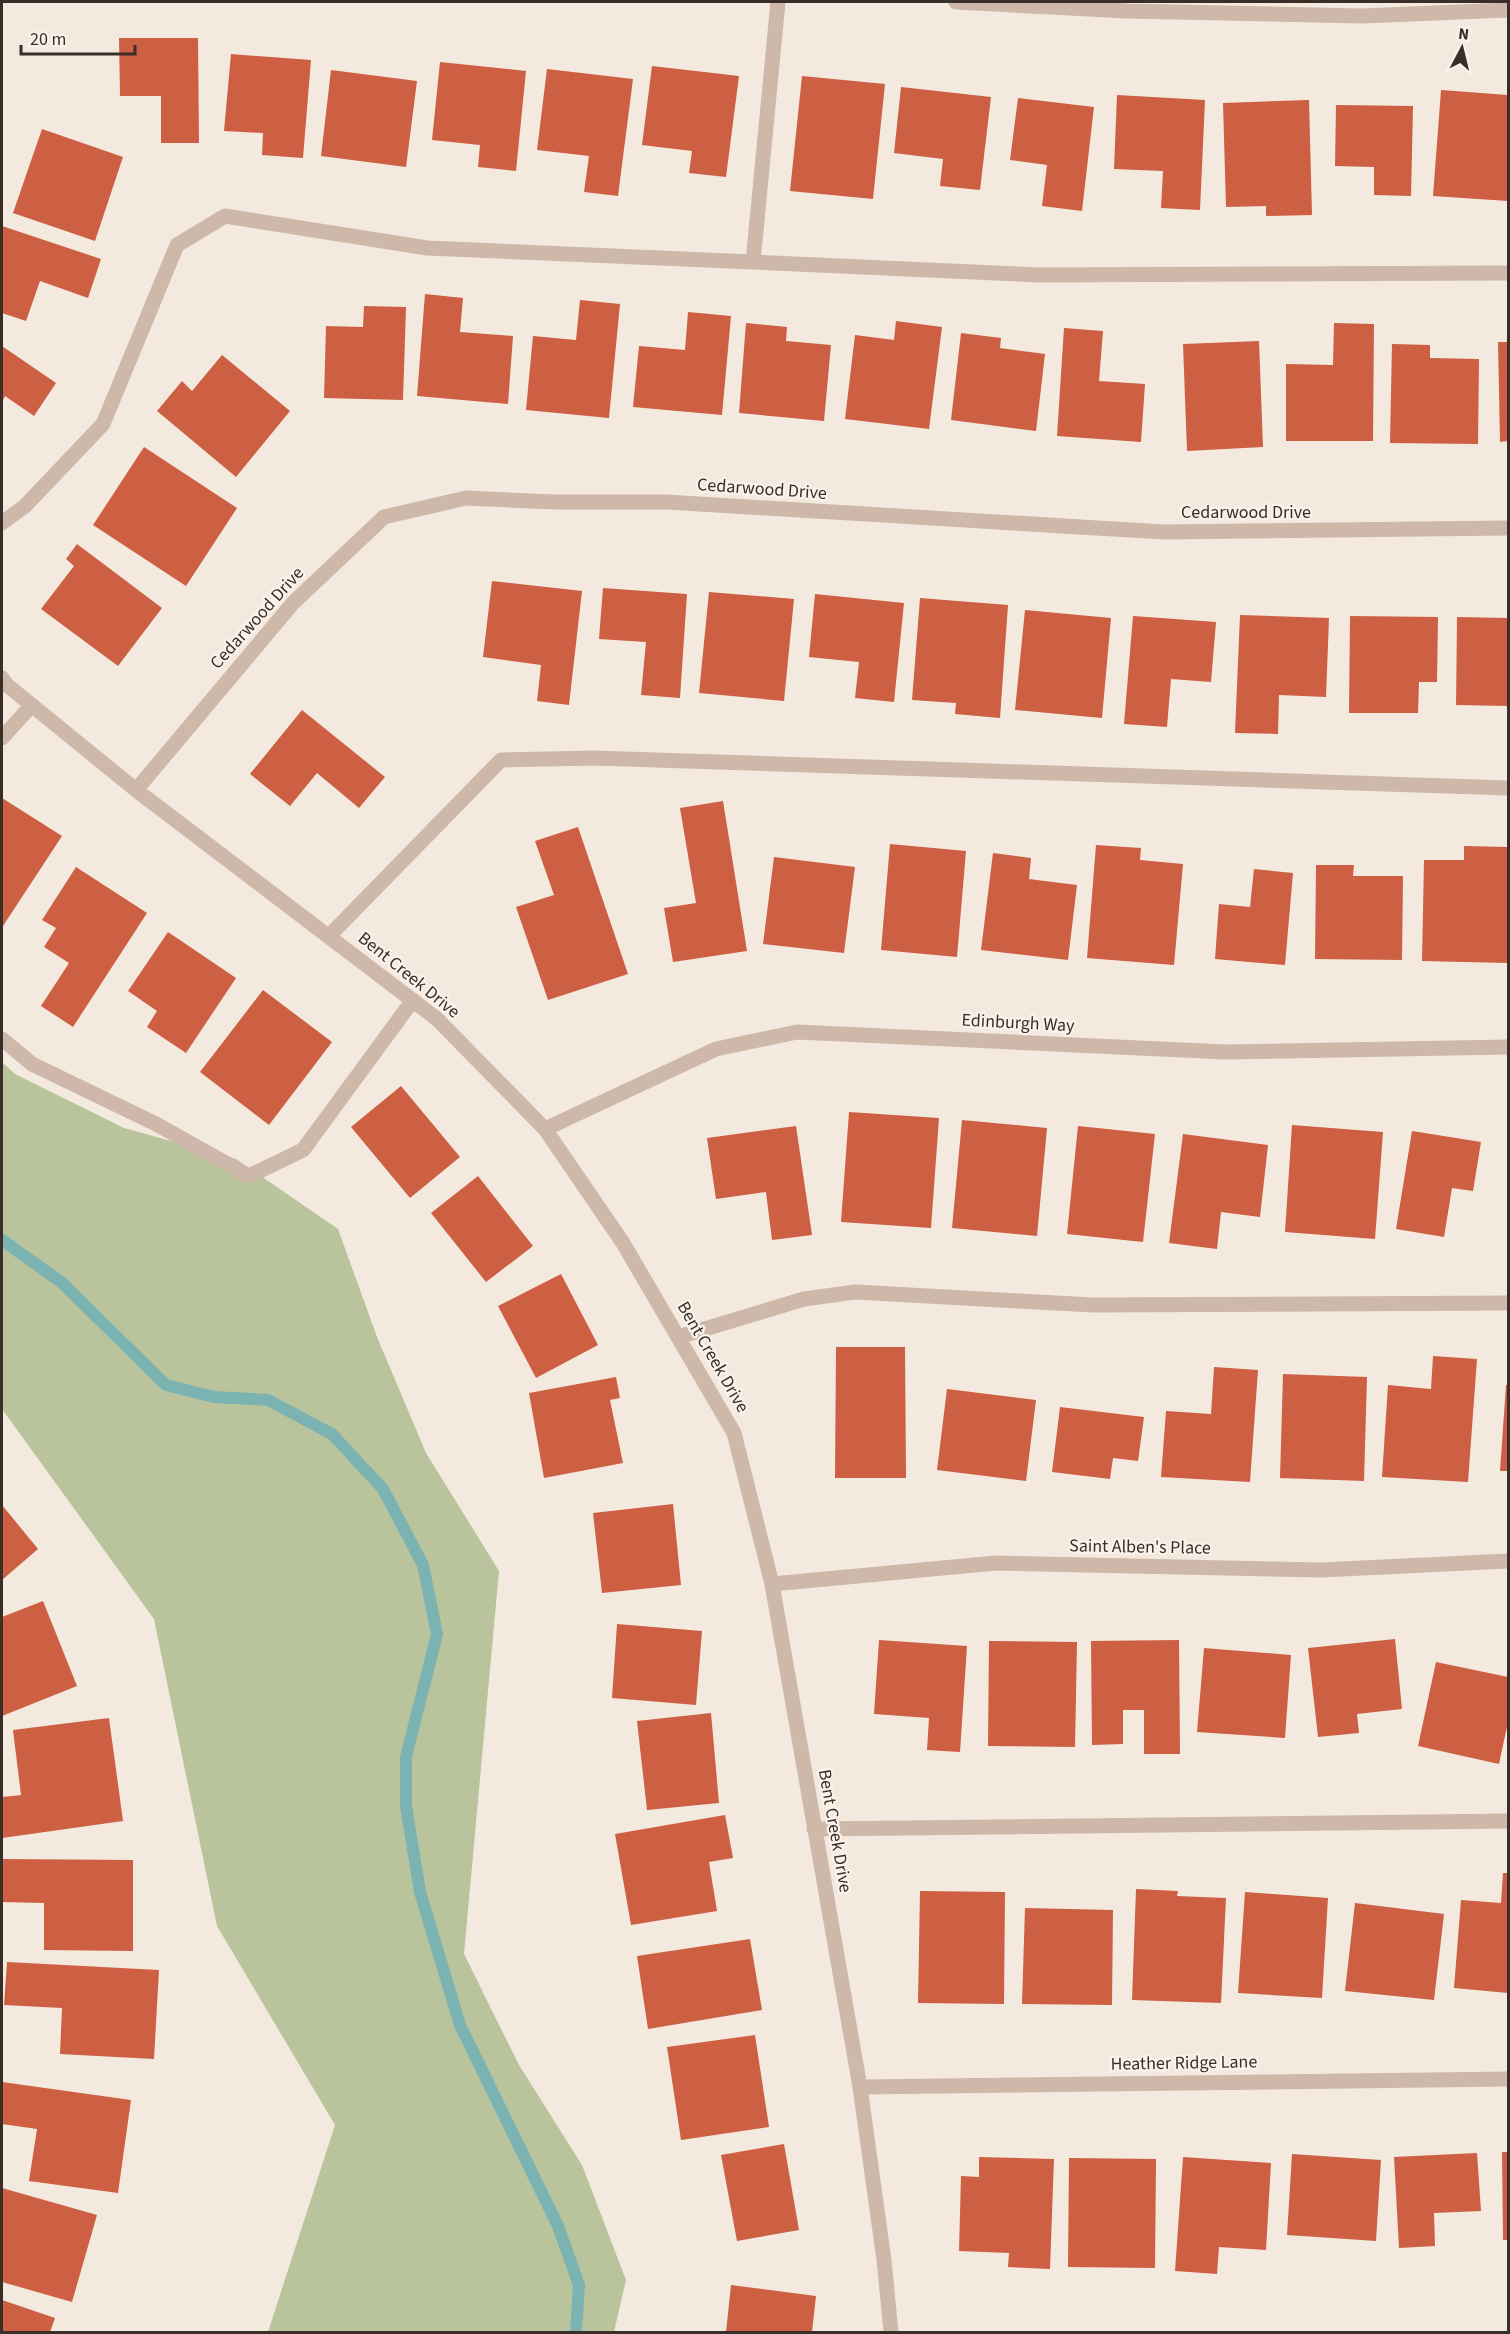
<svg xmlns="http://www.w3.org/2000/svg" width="1510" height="2334" viewBox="0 0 1510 2334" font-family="'Source Sans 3',sans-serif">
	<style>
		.green { fill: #b9c49c }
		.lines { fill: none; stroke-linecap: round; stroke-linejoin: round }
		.stream { stroke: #7bb3b3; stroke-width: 12 }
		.building { fill: #cd5f43 }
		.minor { stroke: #cdb8a9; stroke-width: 15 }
		.labels { text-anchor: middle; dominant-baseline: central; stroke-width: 4.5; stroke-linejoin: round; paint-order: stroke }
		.street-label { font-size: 18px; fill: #3a2e29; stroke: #fbf3eb }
	</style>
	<rect width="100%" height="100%" fill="#f4e9de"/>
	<!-- green -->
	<path class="green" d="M2 1062 15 1074 124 1128 236 1159 338 1229 377 1337 426 1453 499 1571 464 1954 519 2065 582 2165 626 2280 614 2332H268L335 2125 217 1926 154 1619 2 1409Z"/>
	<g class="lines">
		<!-- stream -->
		<path class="stream" d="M2 1240 61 1282 166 1385 214 1397 268 1400 332 1434 383 1489 423 1565 437 1634 406 1757V1806L420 1892 460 2025 558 2226 579 2285 576 2332"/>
	</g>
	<!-- building -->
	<path class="building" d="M119 38H198L199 143H161V96H120Z
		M231 54 311 60 303 158 262 155 263 133 224 131Z
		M440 62 526 71 516 171 478 167 480 145 432 140Z
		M652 66 739 76 726 177 689 173 692 151 642 145Z
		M547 69 633 79 618 196 584 192 589 156 537 150Z
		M331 70 417 81 406 167 321 156Z
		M802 76 885 84 873 199 790 191Z
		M901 87 991 97 980 190 940 186 943 159 894 153Z
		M1441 90 1508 95V201L1433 196Z
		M1117 95 1205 100 1200 210 1161 208 1163 171 1114 169Z
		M1018 98 1094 107 1082 211 1042 206 1047 165 1010 160Z
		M1309 100 1312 215 1266 216V206L1226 207 1223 103Z
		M1336 105 1413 106 1411 196 1374 195V167L1335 166Z
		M42 129 123 157 95 241 13 213Z
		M2 226 101 259 88 298 40 281 26 321 2 313Z
		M425 294 463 298 460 332 513 336 508 404 417 396Z
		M580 300 620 304 609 418 526 410 533 336 576 340Z
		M364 306 406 307 403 400 324 398 326 326 363 327Z
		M688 312 731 316 722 415 633 407 639 346 685 350Z
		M896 321 942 327 929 429 845 419 855 335 894 340Z
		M746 323 787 327 786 341 831 345 824 421 739 413Z
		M1334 323 1374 324 1373 441H1286V364L1333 365Z
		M1064 328 1103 331 1099 381 1145 384 1141 442 1057 436Z
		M961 333 1001 338 1000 348 1045 354 1036 431 951 420Z
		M1259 341 1263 447 1187 451 1183 344Z
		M1498 342H1508V441L1500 442Z
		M1392 344 1430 345V358L1479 359 1478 444 1390 443Z
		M2 346 56 383 34 416 5 396 2 402Z
		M222 355 290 411 236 477 157 411 182 381 192 391Z
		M144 447 237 508 186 586 93 525Z
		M77 544 162 608 118 666 41 609 74 566 66 559Z
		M492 581 582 591 569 705 537 701 541 665 483 657Z
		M603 588 687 594 680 698 641 695 646 642 599 639Z
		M709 592 794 599 784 701 699 693Z
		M815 594 904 603 894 702 855 698 859 662 809 657Z
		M920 598 1008 605 1000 718 955 714 956 703 912 700Z
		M1025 610 1111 618 1102 718 1015 710Z
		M1240 615 1329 618 1326 697 1279 695 1278 734 1235 733Z
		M1133 616 1216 622 1211 682 1171 679 1167 727 1124 724Z
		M1350 616 1438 617 1437 682H1419L1418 713H1349Z
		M1457 617 1508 618V706L1456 705Z
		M302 710 385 777 359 808 317 773 290 806 250 774Z
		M2 798 62 836 3 926 2 925Z
		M723 801 747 951 673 962 664 908 696 903 680 808Z
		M578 827 628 974 548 1000 516 907 554 895 535 841Z
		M890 844 966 851 957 957 881 950Z
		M1096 845 1141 848 1140 860 1183 864 1174 965 1087 958Z
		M1464 846 1508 847V963L1422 961 1424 860H1464Z
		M993 853 1031 858 1029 879 1077 885 1068 960 981 950Z
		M774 857 855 867 844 953 763 944Z
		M1316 865H1354L1353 876H1403L1402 960 1315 959Z
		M76 867 147 913 73 1027 41 1006 69 963 44 947 56 928 42 920Z
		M1254 869 1293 873 1285 965 1215 959 1219 904 1250 907Z
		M168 932 236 978 186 1053 147 1027 157 1011 128 991Z
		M263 990 332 1042 269 1125 200 1072Z
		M401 1086 460 1157 410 1198 351 1127Z
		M849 1112 939 1118 931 1228 841 1222Z
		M962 1120 1047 1128 1037 1236 952 1228Z
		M1292 1125 1383 1132 1375 1239 1285 1232Z
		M796 1126 812 1235 772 1240 766 1192 716 1199 707 1138Z
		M1078 1126 1155 1134 1143 1242 1067 1234Z
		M1412 1131 1481 1142 1473 1191 1452 1188 1444 1237 1396 1229Z
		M1183 1134 1268 1145 1260 1217 1221 1212 1217 1249 1169 1243Z
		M478 1176 533 1246 486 1282 431 1213Z
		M561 1274 598 1345 536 1378 498 1306Z
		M836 1347H905L906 1478H835Z
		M1433 1356 1477 1359 1468 1482 1382 1477 1388 1385 1431 1389Z
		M1214 1367 1258 1370 1250 1482 1161 1477 1166 1411 1211 1414Z
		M1283 1374 1367 1377 1364 1481 1280 1478Z
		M616 1377 620 1398 610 1400 623 1463 544 1478 529 1393Z
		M1506 1385H1508V1471H1500Z
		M947 1389 1036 1400 1026 1481 937 1470Z
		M1060 1407 1144 1417 1138 1461 1113 1458 1110 1479 1052 1472Z
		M673 1504 681 1585 602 1593 593 1513Z
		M2 1505 38 1549 2 1580Z
		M43 1601 77 1686 2 1716V1617Z
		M617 1624 702 1631 696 1705 612 1698Z
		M1395 1639 1402 1709 1357 1714 1359 1733 1318 1737 1308 1648Z
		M879 1640 967 1646 960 1752 927 1750 929 1718 874 1714Z
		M1179 1640 1180 1754H1144V1710H1123V1744L1092 1745 1091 1641Z
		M989 1641 1077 1642 1075 1747 988 1746Z
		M1204 1648 1291 1655 1285 1738 1197 1732Z
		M1436 1662 1508 1677V1722L1499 1764 1418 1746Z
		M711 1713 719 1803 647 1810 637 1721Z
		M109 1718 123 1821 2 1838V1797L21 1795 13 1730Z
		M725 1815 733 1858 709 1862 717 1911 631 1925 615 1834Z
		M2 1859 133 1860V1951L44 1950V1903L2 1902Z
		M1503 1873H1508V1993L1454 1988 1461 1900 1501 1903Z
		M1136 1889 1178 1891 1177 1896 1226 1898 1221 2003 1132 2000Z
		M920 1891 1005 1892 1004 2004 918 2003Z
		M1245 1892 1328 1898 1322 1998 1238 1993Z
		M1355 1903 1444 1914 1434 2000 1345 1991Z
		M1025 1908 1113 1910 1112 2005 1022 2004Z
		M750 1939 762 2010 648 2029 637 1956Z
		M7 1962 159 1970 154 2059 60 2054 62 2008 4 2005Z
		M755 2035 769 2127 681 2140 667 2047Z
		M2 2082 131 2100 118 2193 29 2181 37 2129 2 2124Z
		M784 2144 799 2230 737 2241 721 2155Z
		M1502 2152H1508V2240H1503Z
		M1477 2153 1481 2211 1434 2213 1435 2246 1399 2248 1394 2157Z
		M1292 2154 1381 2160 1376 2241 1287 2235Z
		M979 2157 1054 2159 1050 2269 1008 2267 1009 2253 959 2251 961 2176 979 2177Z
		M1183 2157 1271 2163 1266 2250 1219 2247 1217 2274 1175 2271Z
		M1069 2158 1156 2159 1155 2268 1068 2267Z
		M2 2188 97 2215 72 2302 2 2282Z
		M731 2285 816 2296 812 2332H726Z
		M2 2300 55 2318 50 2332H2Z"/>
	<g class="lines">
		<!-- minor -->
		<path class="minor" d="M956 2 1127 11 1362 16 1508 10
			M753 262 778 2
			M2 523 25 506 103 424 177 245 225 216 427 248 753 262 1038 275 1508 273
			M2 678 7 685 136 790 437 1019 545 1129 623 1243 734 1433 772 1584 860 2087 884 2260 891 2332
			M2 738 32 705
			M136 790 293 603 384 517 466 498 555 502H666L1163 532 1508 528
			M329 936 501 760 594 758 1508 788
			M2 1039 32 1064 156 1124 249 1176 303 1150 413 1000
			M545 1129 716 1049 797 1032 1225 1052 1508 1047
			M678 1337 804 1299 855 1292 1093 1305 1508 1303
			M772 1584 996 1563 1321 1570 1508 1561
			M814 1829 1508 1821
			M860 2087 1508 2079"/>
	</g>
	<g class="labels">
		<!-- street labels -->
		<g class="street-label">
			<text transform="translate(762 489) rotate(4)">Cedarwood Drive</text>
			<text x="1246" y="512">Cedarwood Drive</text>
			<text transform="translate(257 618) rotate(-48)">Cedarwood Drive</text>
			<text transform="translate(409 975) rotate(39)">Bent Creek Drive</text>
			<text transform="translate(1018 1023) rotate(3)">Edinburgh Way</text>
			<text transform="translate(713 1357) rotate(60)">Bent Creek Drive</text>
			<text transform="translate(1140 1547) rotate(1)">Saint Alben's Place</text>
			<text transform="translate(835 1831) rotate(80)">Bent Creek Drive</text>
			<text transform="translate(1184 2063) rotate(-1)">Heather Ridge Lane</text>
		</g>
	</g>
	<!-- border -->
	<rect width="1510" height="2334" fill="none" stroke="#3a2e29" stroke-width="6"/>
	<!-- north arrow -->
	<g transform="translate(1462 48) rotate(7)" stroke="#fbf3eb" stroke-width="4.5" paint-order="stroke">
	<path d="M0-4.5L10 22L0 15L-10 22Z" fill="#3a2e29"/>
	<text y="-9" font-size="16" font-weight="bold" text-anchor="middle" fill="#3a2e29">N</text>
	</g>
	<!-- scale -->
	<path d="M21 45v9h114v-9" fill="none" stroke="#3a2e29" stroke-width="3"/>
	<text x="30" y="45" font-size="18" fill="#3a2e29" stroke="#fbf3eb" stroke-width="4.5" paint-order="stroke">20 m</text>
</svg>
